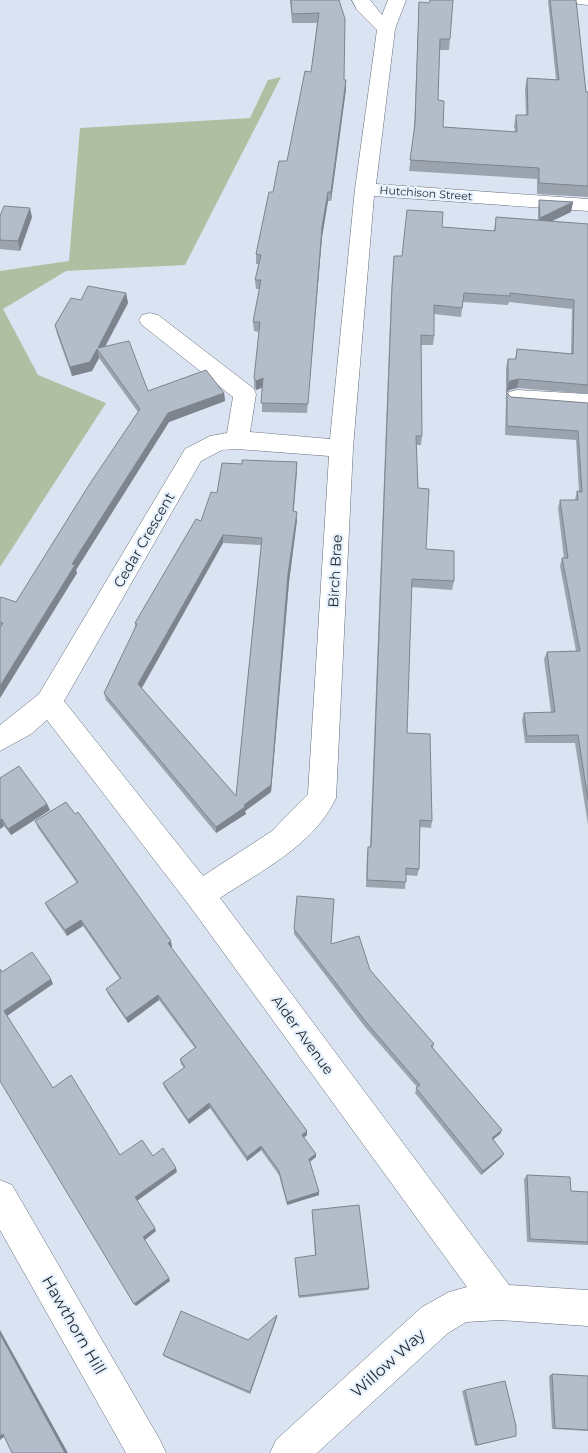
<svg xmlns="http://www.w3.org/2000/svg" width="588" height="1453" viewBox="0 0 588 1453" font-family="Montserrat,sans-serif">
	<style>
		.green { fill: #afbfa1 }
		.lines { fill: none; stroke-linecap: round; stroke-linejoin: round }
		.minor-casing { stroke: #666f7b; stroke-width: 1 }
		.minor { fill: #fff; fill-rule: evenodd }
		.wall { fill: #9aa3ae; fill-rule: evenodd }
		.shaded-wall { fill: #7d848d }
		.building { fill: #b3bdca; stroke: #7d848d; fill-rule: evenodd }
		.labels { text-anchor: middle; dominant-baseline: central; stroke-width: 4.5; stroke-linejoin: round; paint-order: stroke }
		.far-street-label { font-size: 11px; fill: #262a2f; stroke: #e6f1fe }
		.street-label { font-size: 14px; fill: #262a2f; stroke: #e6f1fe }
		.near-street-label { font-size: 16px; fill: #262a2f; stroke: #e6f1fe }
	</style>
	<rect width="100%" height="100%" fill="#d9e3f1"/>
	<!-- green -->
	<path class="green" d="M281 77 185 265 66 271 3 309 38 375 106 403 0 567V271L69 261 80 128 250 118 268 80Z"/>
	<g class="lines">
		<!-- minor casing -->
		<g class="minor-casing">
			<path id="minor" d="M352 0H370L382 15 388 0H406L395 29 376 184 588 199V211L374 196 353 448 336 798C314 845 261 871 220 898L509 1285 588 1290V1326L500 1320 466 1322 448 1333 317 1453H270L276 1440 422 1307 449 1292 467 1287 189 905 47 720 31 734 0 751V725L39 694 185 449 210 436 227 433 233 397 142 325 139 320 142 315 150 313 158 315 253 388 256 394 250 432 330 439 355 189 377 30 357 10ZM237 449 329 456 308 794 272 831 203 876 64 701 201 461 222 450Z
				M575 0H588V5L578 4Z
				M517 390 588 394V410L509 404 506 398 509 392Z
				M0 1180 12 1185 160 1440 166 1453H126L0 1230Z"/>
		</g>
		<!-- minor -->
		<use href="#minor" class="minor"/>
	</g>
	<!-- wall -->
	<path class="wall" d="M290 0H339L344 80H346V89L331 201H328L322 237 307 413 262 412V388L256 390 254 387V378L259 332 254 331 253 322 260 289H256L255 280 259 264H256V254L273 192 287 161 311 72 317 23H292Z
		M548 0H576L586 92H588V197L537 194V179L409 171 414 130 419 2 450 39 449 50H439L438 100 443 127 515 132 514 126 516 115H526L525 89 527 78 556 80Z
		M539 200 573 202 571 212 551 221 588 224V394L517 388 509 390 506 394V368L508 359H515L517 349 571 354 572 309 509 302 508 305 463 302 461 317 434 314V336L433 345H421L422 436 421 445H416L418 488 426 549 454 581 452 590 411 587 407 733 432 821 431 828 420 827 419 869 417 876 406 875 405 889 366 887 367 854 368 847H370L391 296 394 256H402L442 227 494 231 496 217 538 220V209Z
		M0 216 32 217 20 251 0 249Z
		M126 293 128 303 105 347 148 391 224 393 225 401 169 422 76 570 77 573 0 698V598L16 602 138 412 99 358 92 371 72 376 57 334 55 325 81 300Z
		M507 393 511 397 588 403V825L575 743H525L522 720 524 713 551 712 544 659 547 652 576 651 560 566 562 558H564L558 508 560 500H575L577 491H579L576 440 505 435 506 401Z
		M297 462 293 511 297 520 289 582 271 792 245 811 246 814 216 833 106 700 104 693 135 628V623L201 521 217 493 242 464ZM223 543 261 545 236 796 142 688Z
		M0 778 47 804 50 810 11 835 4 826 0 829Z
		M35 821 172 947 171 948 307 1135 304 1137 316 1157 310 1162 319 1195 287 1205 279 1175 261 1150 247 1161 210 1108 189 1124 164 1087 163 1083 184 1068 181 1064 180 1059 195 1048 159 1000 128 1023 108 994 106 989 120 979 83 926 67 936 48 909 45 903 77 883 38 828Z
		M294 929 331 944 370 970 434 1044 433 1048 502 1130 500 1134 493 1139 502 1157 481 1175 415 1093 417 1087 365 1027 294 934Z
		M527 1175 571 1191 588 1192V1245L527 1242 524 1179Z
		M312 1210 369 1288 368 1290 299 1298 295 1261 315 1255Z
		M277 1317 250 1394 165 1357 163 1355 248 1340Z
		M552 1374 588 1376V1431L552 1429 549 1376Z
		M465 1390 516 1436 475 1446 462 1391Z"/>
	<!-- shaded-wall -->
	<path class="shaded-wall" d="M346 80V89L331 201V192Z
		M328 192V201L322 237 307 413 322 227Z
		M573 202 571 212 538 228 540 218Z
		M30 208 32 217 20 251 18 241Z
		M126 293 128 303 101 354 98 348Z
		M97 349 99 358 92 371 72 376 70 367Z
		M263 378V387L256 390V381Z
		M519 379 517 388 509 390 506 394 508 385 510 381Z
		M224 393 225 401 169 422 76 570 77 573 0 698V686L72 564 168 413Z
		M297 462V471L293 519V511Z
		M297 512V520L289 582 271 792 245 811 246 814 216 833V827L244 805 288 574Z
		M223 535V543L140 691 138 684Z
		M47 804 50 810 11 835 8 829Z
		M2 819 4 826 0 829V820Z
		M81 920 83 926 67 936 65 930Z
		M171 941 172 947 169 949 168 943Z
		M51 979 53 984 7 1016 4 1011Z
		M158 995 159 1000 128 1023 126 1018Z
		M209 1103 210 1108 189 1124 188 1120Z
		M502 1130 500 1134 490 1142 492 1138Z
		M307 1131V1135L302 1139V1135Z
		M261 1146V1150L247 1161V1157Z
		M316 1154V1157L309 1162V1159Z
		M504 1154 502 1157 481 1175 483 1171Z
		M176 1168 177 1172 137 1201 135 1197Z
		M319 1192V1195L287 1205V1202Z
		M155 1228 156 1231 145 1240 143 1237Z
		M169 1278 170 1281 136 1306 134 1304Z
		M277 1315V1317L250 1394V1392Z
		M0 1330 68 1453H65L0 1334Z
		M3 1434 6 1435 0 1440V1436Z"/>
	<!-- building -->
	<path class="building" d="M291 0H339L345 19 344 80H346L331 192H328L322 227 308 404 261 403 263 378 256 381 254 378 260 322H253L261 280H255L261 255 256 254 269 192H273L279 161H287L305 71 311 72 319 13 292 14Z
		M430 0H453L450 39H440L438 100 444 101 443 127 517 132 516 115H528L527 78 559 80 550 0H576L586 92H588V186L539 183V168L410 160 415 124 419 2 429 3Z
		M539 200 573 202 540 218Z
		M4 206 30 208 18 241 0 240V216Z
		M407 210 443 212 442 227 495 231 496 217 588 224V385L519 379 510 381 508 385V359H516L517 349 573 354 574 300 510 293V296L464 293 462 308 434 305V336L421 335 422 436H416L418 488 429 489 426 549 454 551V581L412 579 407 733 430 734 432 821 420 820 419 869 406 868V882L367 880 368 847H371L392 287 394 256H402Z
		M88 286 126 293 98 348 129 341 148 391 206 370 224 393 168 413 72 564 75 565 0 686V628L3 623 0 622V598L1 597 16 602 89 485 140 409 97 349 90 362 70 367 55 325 71 298 81 300Z
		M507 393 511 397 588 403V800L578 735 527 736 524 713 555 712 547 652 580 651 562 558H568L560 500H578L577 491 582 492 578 431 507 426Z
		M242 460 297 462 293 511 297 512 288 574 271 785 244 805 245 807 216 827 104 693 137 624 135 623 196 519 201 521 211 492 217 493 222 463 242 464ZM223 535 262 538 236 796 138 684Z
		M19 766 47 804 8 829 2 819 0 820V778Z
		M66 802 75 814 78 812 110 856 171 941 168 943 307 1131 302 1135 316 1154 309 1159 319 1192 287 1202 279 1171 261 1146 247 1157 209 1103 188 1120 163 1083 185 1067 180 1059 196 1047 158 995 126 1018 106 989 121 978 81 920 65 930 45 903 78 882 35 821Z
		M297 896 334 899 331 944 359 936 370 970 434 1044 431 1046 502 1130 492 1138 504 1154 483 1171 416 1088 420 1085 366 1022 294 929Z
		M32 952 51 979 4 1011 53 1088 71 1075 120 1155 142 1140 153 1156 163 1148 176 1168 135 1197 155 1228 143 1237 169 1278 134 1304 0 1081V969L2 972Z
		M527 1175 570 1177 571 1191 588 1192V1242L530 1239Z
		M359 1205 369 1288 299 1296 295 1258 316 1255 312 1210Z
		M181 1311 248 1340 277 1315 250 1392 163 1355Z
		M0 1334 65 1453H12L3 1434 0 1436Z
		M552 1374 588 1376V1430L555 1428Z
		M505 1381 516 1426V1436L477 1445 465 1390Z"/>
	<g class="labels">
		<!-- far-street labels -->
		<g class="far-street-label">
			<text transform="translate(426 193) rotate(4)">Hutchison Street</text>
		</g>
		<!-- street labels -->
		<g class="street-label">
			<text transform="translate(144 540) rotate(-60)">Cedar Crescent</text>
			<text transform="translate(335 571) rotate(-87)">Birch Brae</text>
			<text transform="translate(303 1035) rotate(54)">Alder Avenue</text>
		</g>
		<!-- near-street labels -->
		<g class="near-street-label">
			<text transform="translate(74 1325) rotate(60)">Hawthorn Hill</text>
			<text transform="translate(388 1363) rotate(-42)">Willow Way</text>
		</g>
	</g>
</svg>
